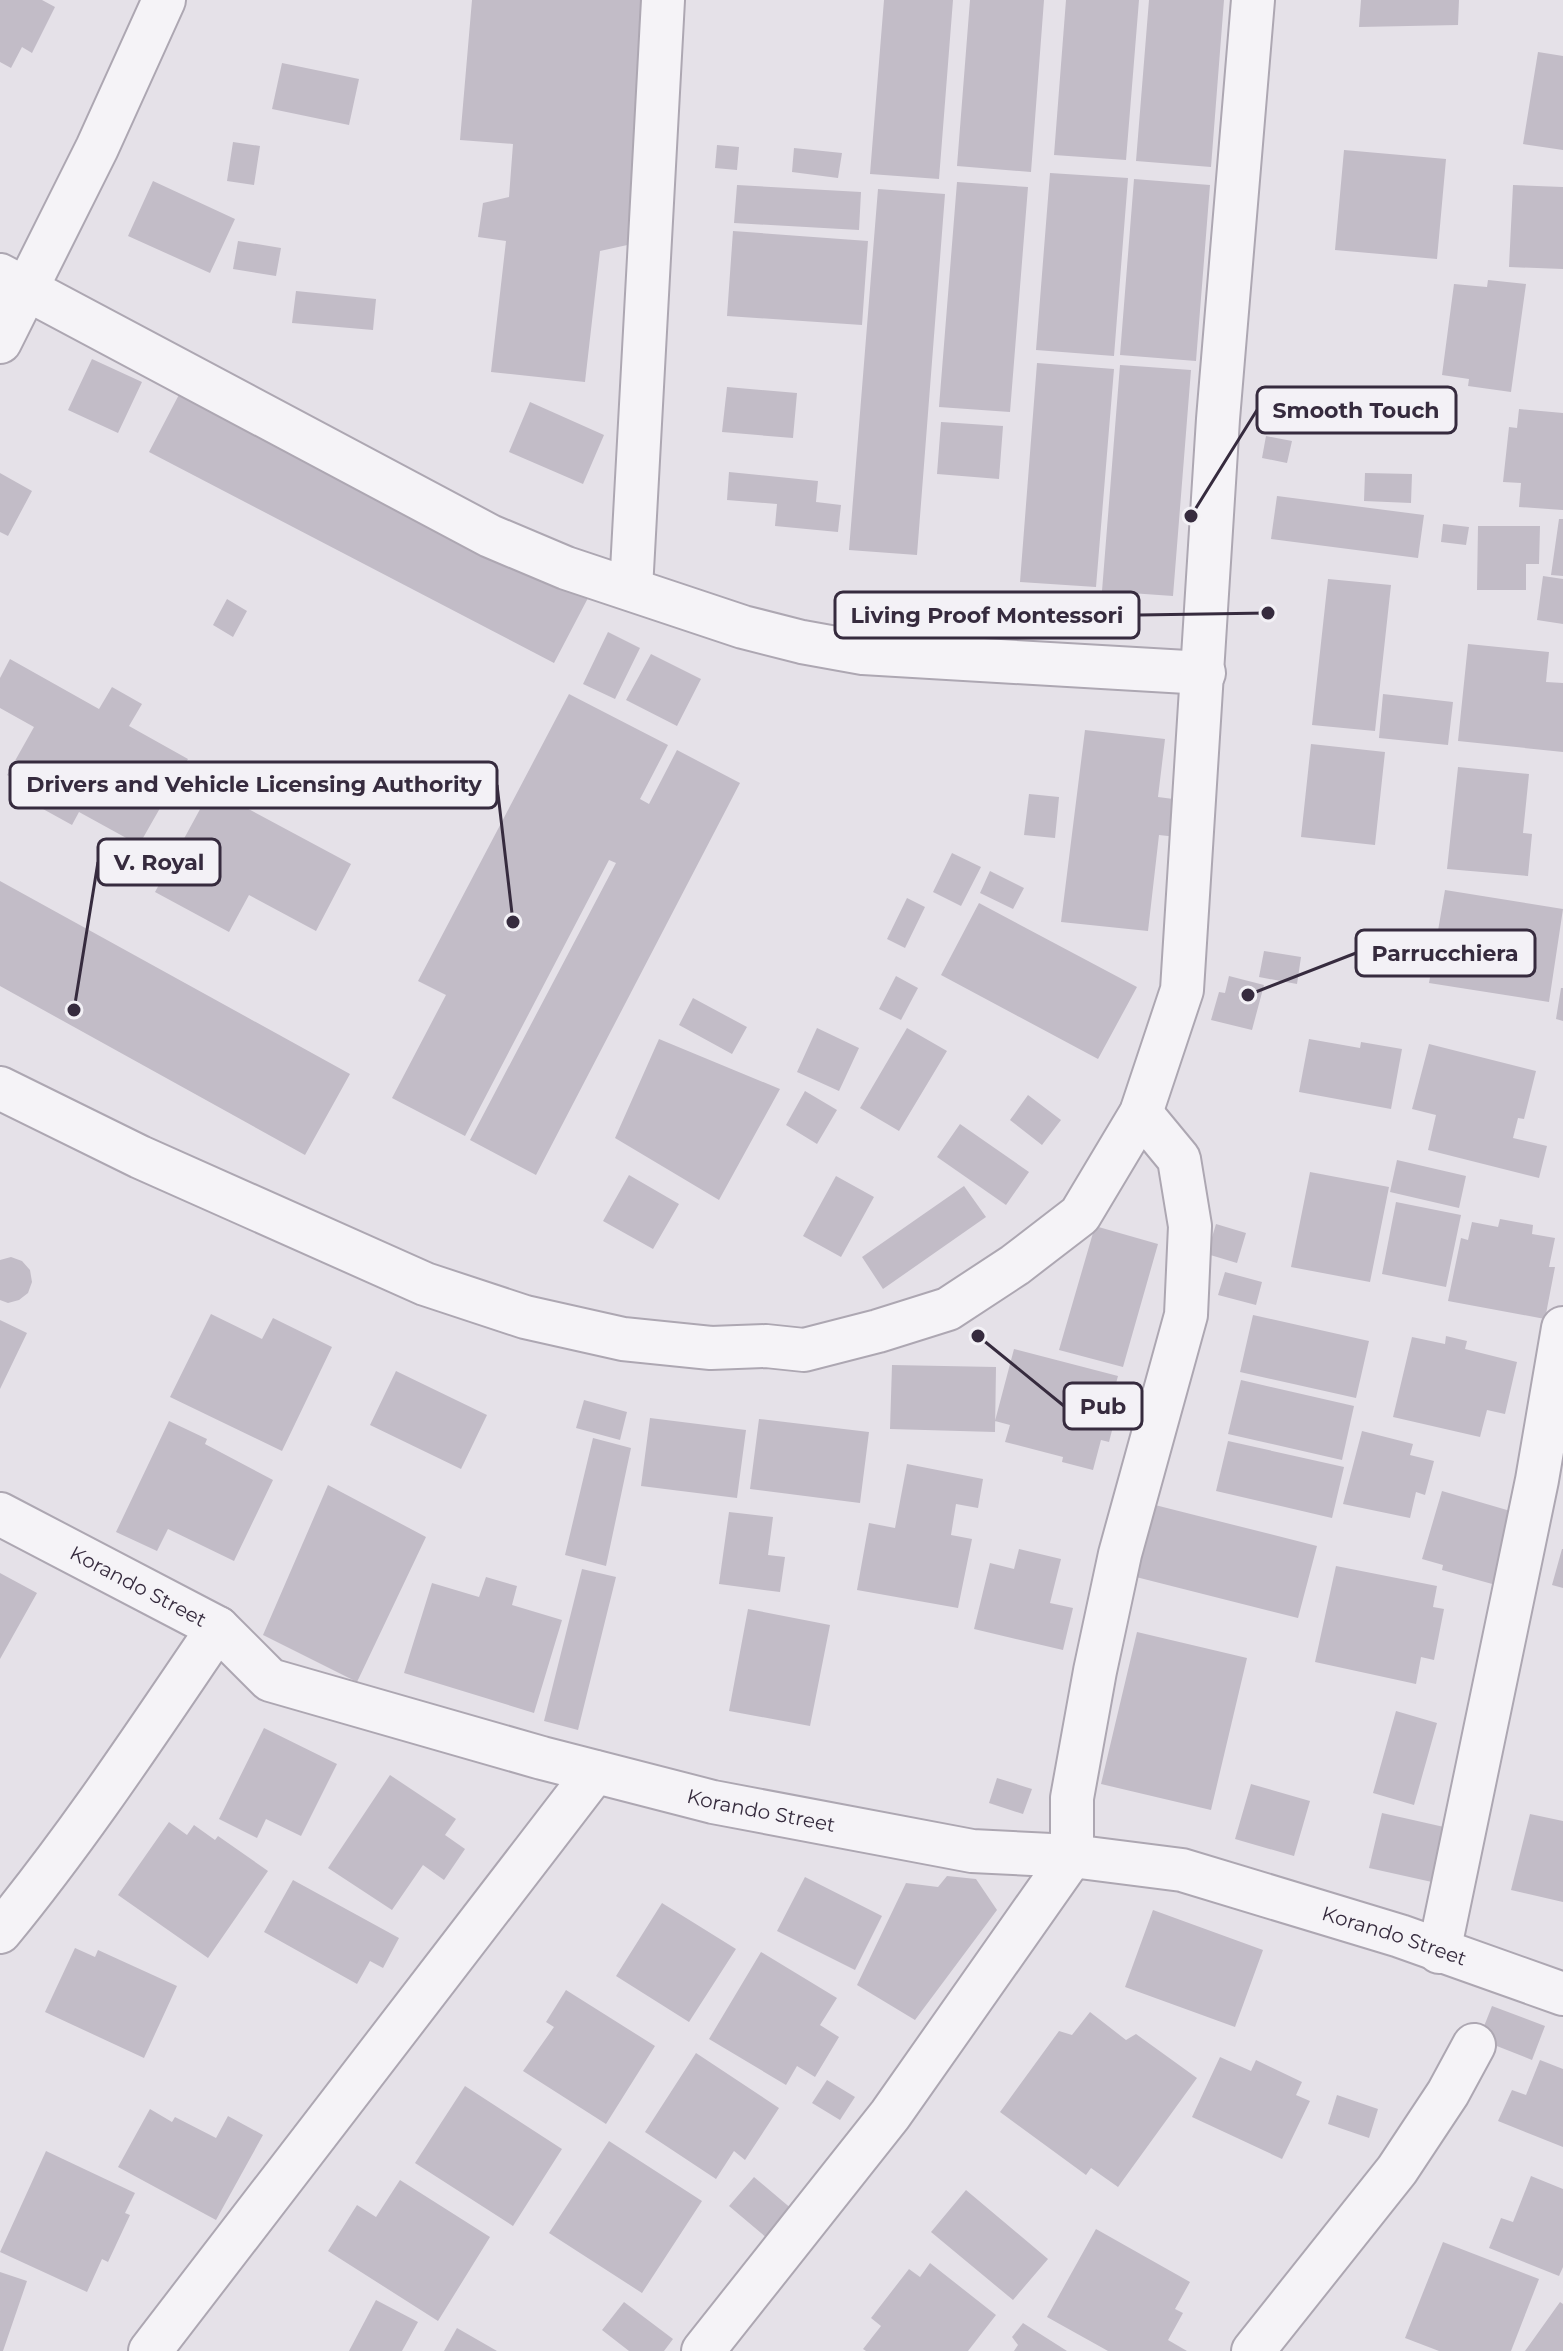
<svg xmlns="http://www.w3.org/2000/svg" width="1563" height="2351" viewBox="0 0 1563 2351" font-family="Montserrat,sans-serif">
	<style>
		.building { fill: #c2bcc7 }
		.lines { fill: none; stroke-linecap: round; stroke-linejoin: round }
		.street-casing { stroke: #ada7b2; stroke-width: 46 }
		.street { stroke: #f5f3f7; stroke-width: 42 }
		.labels { text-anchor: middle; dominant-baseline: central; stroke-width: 8; stroke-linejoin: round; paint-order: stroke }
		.street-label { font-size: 20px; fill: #362b3e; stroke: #f3f1f6 }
		.leader { fill: none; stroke: #362b3e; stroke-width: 3 }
		.callout-dot { fill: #362b3e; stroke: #f3f1f6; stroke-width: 3 }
		.callout { fill: #f3f1f6; stroke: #362b3e; stroke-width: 3 }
		.callout-label { font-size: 22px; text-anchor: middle; font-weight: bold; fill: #362b3e }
	</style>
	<rect width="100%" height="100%" fill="#e5e1e8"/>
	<!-- building -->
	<path class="building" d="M0 0H42L55 7 32 53 22 47 11 68 0 62Z
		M472 0H660L641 242 600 251 585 382 491 372 506 241 478 237 483 203 509 197 513 144 460 140Z
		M884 0H953L939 179 870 174Z
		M970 0H1044L1031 172 957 166Z
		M1066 0H1139L1126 160 1054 155Z
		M1149 0H1224L1211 167 1136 161Z
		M1361 0H1459L1458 25 1359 27Z
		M1538 52 1563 56V150L1523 144Z
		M282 63 359 79 349 125 272 109Z
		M233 142 260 146 254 185 227 181Z
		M717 145 739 147 737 170 715 168Z
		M794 148 842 153 838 178 792 172Z
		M1344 150 1446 159 1437 259 1335 250Z
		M1050 173 1128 178 1114 356 1036 350Z
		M1134 179 1210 185 1196 361 1120 355Z
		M153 181 235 219 210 273 128 236Z
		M957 182 1028 187 1010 412 939 407Z
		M737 185 861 192 859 230 734 223Z
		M1513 185 1563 187V269L1509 267Z
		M878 189 945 194 917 555 849 550Z
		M733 231 868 241 862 325 727 316Z
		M238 241 281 248 276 276 233 269Z
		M1488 280 1526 284 1511 392 1468 386 1469 379 1442 375 1454 284 1487 287Z
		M296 291 376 299 373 330 292 323Z
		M92 359 142 382 118 433 68 410Z
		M1037 363 1114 369 1096 587 1020 582Z
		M1120 365 1191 370 1173 596 1102 591Z
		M183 387 588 598 554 663 149 452Z
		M727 387 797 393 793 438 722 432Z
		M530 402 604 435 583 484 509 452Z
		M1519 409 1563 413V510L1519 507 1521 483 1503 482 1509 427 1517 428Z
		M941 422 1003 426 999 479 937 474Z
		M1266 436 1292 441 1287 463 1262 458Z
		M729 472 818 481 816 502 841 505 838 532 775 526 777 504 727 500Z
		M0 473 32 491 8 536 0 532Z
		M1365 473 1412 474 1411 503 1364 501Z
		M1277 496 1424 515 1418 558 1271 539Z
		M1559 519H1563V576L1551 575Z
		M1443 524 1469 527 1466 545 1441 542Z
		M1478 526H1540L1539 564H1526V590H1477Z
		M1543 576 1563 579V624L1537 620Z
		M1328 579 1391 585 1375 731 1312 725Z
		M227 599 247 611 233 637 213 625Z
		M608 632 640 648 615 699 583 684Z
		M1468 644 1549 652 1546 682 1563 683V752L1458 741Z
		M651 654 701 679 677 726 626 700Z
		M10 659 99 709 112 687 142 704 129 726 188 759 139 845 79 812 72 825 43 809 49 799 7 775 34 727 0 708V678Z
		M569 694 668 745 640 799 649 804 677 750 740 783 536 1175 470 1140 616 863 609 860 465 1136 392 1098 446 995 418 981Z
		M1383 694 1453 702 1448 745 1379 738Z
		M1085 730 1165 739 1158 797 1181 800 1177 837 1159 835 1148 931 1061 922Z
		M1311 744 1385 752 1375 845 1301 837Z
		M1458 767 1529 774 1523 833 1532 834 1528 876 1447 869Z
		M211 789 351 864 316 931 249 895 229 932 155 892Z
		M1029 794 1059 797 1055 838 1024 835Z
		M952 853 981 867 961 906 933 892Z
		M990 871 1024 888 1013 909 980 893Z
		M0 881 350 1074 305 1155 0 986Z
		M1445 890 1563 909 1549 1002 1429 983Z
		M907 898 925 907 905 948 887 939Z
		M979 903 1137 987 1098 1059 941 975Z
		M1264 951 1301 957 1297 984 1259 977Z
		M896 976 918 988 901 1020 879 1009Z
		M1229 976 1264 985 1252 1030 1211 1020 1219 992 1225 993Z
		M1561 988H1563V1021L1556 1019Z
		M693 998 747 1027 732 1054 679 1025Z
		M817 1028 859 1048 839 1091 797 1072Z
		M907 1028 947 1051 899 1131 860 1108Z
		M659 1039 780 1089 719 1200 615 1138Z
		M1309 1039 1360 1048 1361 1042 1402 1049 1391 1109 1299 1092Z
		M1429 1044 1536 1071 1524 1119 1518 1118 1513 1138 1547 1146 1539 1178 1428 1150 1436 1115 1412 1109Z
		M805 1091 837 1110 817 1144 786 1125Z
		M1028 1095 1061 1120 1042 1145 1010 1120Z
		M960 1124 1029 1172 1006 1205 937 1157Z
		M1397 1160 1466 1176 1459 1208 1390 1192Z
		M1310 1172 1389 1187 1370 1282 1291 1267Z
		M629 1175 679 1204 653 1249 603 1221Z
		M836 1176 874 1197 841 1257 803 1236Z
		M964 1186 986 1217 883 1289 862 1257Z
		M1396 1202 1461 1215 1446 1287 1382 1274Z
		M1500 1219 1533 1225 1532 1234 1555 1238 1549 1267H1555L1545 1319 1448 1301 1461 1238 1468 1240 1472 1222 1498 1227Z
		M1216 1224 1246 1233 1237 1263 1207 1254Z
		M1095 1226 1158 1244 1123 1367 1059 1350Z
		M11 1257 22 1261 30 1270 32 1282 28 1293 19 1300 8 1303 0 1300V1260Z
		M1225 1272 1262 1282 1256 1305 1218 1295Z
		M211 1314 262 1339 273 1318 332 1347 282 1451 170 1397Z
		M1253 1315 1369 1341 1356 1398 1240 1372Z
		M0 1320 27 1333 0 1389Z
		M1446 1336 1467 1341 1465 1349 1517 1362 1505 1414 1487 1410 1480 1437 1393 1417 1412 1337 1445 1344Z
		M1014 1349 1118 1376 1109 1409 1117 1411 1109 1442 1101 1440 1093 1470 1062 1462 1063 1457 1005 1442 1010 1425 995 1421Z
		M892 1365 996 1367 995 1432 890 1429Z
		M396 1371 487 1415 461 1469 370 1425Z
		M1241 1380 1354 1406 1342 1460 1228 1434Z
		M584 1400 627 1412 620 1440 576 1428Z
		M650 1418 746 1430 737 1498 641 1486Z
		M759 1419 869 1432 860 1503 750 1489Z
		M169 1421 207 1439 205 1444 273 1480 234 1561 168 1529 157 1551 116 1532Z
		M1362 1431 1413 1444 1410 1455 1434 1461 1425 1495 1416 1492 1410 1518 1343 1504Z
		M593 1438 631 1448 606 1566 565 1555Z
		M1228 1441 1344 1467 1332 1518 1216 1491Z
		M907 1464 983 1479 978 1508 956 1504 951 1535 972 1539 958 1608 857 1590 869 1523 895 1528Z
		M328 1485 426 1537 357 1682 263 1635Z
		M1442 1491 1524 1515 1503 1587 1442 1570 1443 1565 1422 1559Z
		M1155 1505 1317 1546 1298 1618 1136 1577Z
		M729 1512 773 1517 768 1555 785 1557 780 1592 719 1584Z
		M1019 1549 1061 1559 1050 1603 1073 1608 1063 1650 974 1629 990 1563 1014 1569Z
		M1562 1549H1563V1588L1552 1585Z
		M1336 1566 1437 1586 1433 1607 1444 1609 1434 1660 1421 1657 1416 1684 1315 1662Z
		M582 1569 616 1577 578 1730 544 1721Z
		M0 1573 37 1593 0 1659Z
		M486 1577 517 1586 512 1605 562 1620 534 1713 404 1673 432 1583 479 1597Z
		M748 1609 830 1625 810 1726 729 1711Z
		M1137 1632 1247 1658 1211 1810 1101 1784Z
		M1396 1711 1437 1723 1414 1805 1373 1793Z
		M264 1728 337 1764 301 1836 266 1819 257 1838 219 1819Z
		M390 1775 456 1819 445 1835 465 1849 444 1880 423 1865 392 1910 328 1868Z
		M997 1778 1032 1789 1023 1814 989 1803Z
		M1251 1784 1310 1801 1294 1856 1235 1839Z
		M1382 1813 1444 1827 1432 1882 1369 1868Z
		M1530 1814 1563 1821V1902L1511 1890Z
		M169 1822 187 1835 194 1825 215 1840 218 1836 268 1871 208 1958 118 1895Z
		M947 1876 976 1879 997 1910 915 2020 857 1985 906 1883 938 1887Z
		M805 1877 882 1916 855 1970 777 1931Z
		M293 1880 399 1938 383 1968 370 1961 357 1984 264 1932Z
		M662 1903 736 1949 689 2022 616 1976Z
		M1153 1910 1263 1950 1235 2027 1125 1987Z
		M75 1948 95 1957 98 1950 177 1986 144 2058 45 2012Z
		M761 1952 837 1998 820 2025 839 2037 815 2077 797 2066 786 2085 709 2039Z
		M566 1990 655 2046 606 2124 523 2071 554 2027 546 2022Z
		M1492 2006 1545 2026 1532 2060 1479 2039Z
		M1090 2012 1126 2040 1136 2034 1197 2078 1118 2187 1091 2168 1086 2175 1000 2112 1059 2031 1072 2035Z
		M696 2053 779 2108 745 2160 734 2151 716 2179 645 2132Z
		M1220 2057 1251 2071 1256 2060 1302 2082 1296 2095 1310 2101 1282 2159 1192 2117Z
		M1540 2060 1563 2069V2147L1498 2121 1512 2090 1526 2095Z
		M827 2080 855 2097 840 2120 812 2103Z
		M465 2086 562 2149 513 2226 415 2163Z
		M1337 2095 1378 2109 1369 2138 1328 2124Z
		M150 2109 172 2122 175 2117 216 2138 228 2116 263 2135 216 2220 118 2167Z
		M609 2141 702 2201 642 2293 549 2233Z
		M46 2151 135 2193 125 2213 130 2215 108 2262 102 2259 87 2292 0 2252Z
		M1531 2176 1563 2189V2267L1559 2276 1489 2248 1501 2218 1513 2222Z
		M754 2177 793 2210 768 2239 729 2206Z
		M400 2180 490 2237 438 2321 328 2251 357 2205 376 2217Z
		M966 2190 1048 2259 1013 2300 931 2232Z
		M1096 2229 1190 2282 1175 2309 1183 2313 1168 2340 1187 2351H1108L1047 2317Z
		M1443 2242 1539 2279 1511 2351H1439L1405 2338Z
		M930 2263 996 2315 968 2351H866L863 2349 881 2326 871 2318 909 2269 920 2277Z
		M0 2272 27 2281 3 2351H0Z
		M376 2300 418 2322 402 2351H349Z
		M624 2302 673 2339 664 2351H629L602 2330Z
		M1560 2302 1563 2304V2351H1525Z
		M1023 2323 1067 2351H1014L1018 2345 1012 2337Z
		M457 2328 497 2351H444Z"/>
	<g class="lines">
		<!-- street casing -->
		<g class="street-casing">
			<g id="street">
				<path d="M0 275 490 536 566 568 743 627 802 642 863 653 1204 673"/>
				<path d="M0 342 97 148 164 0"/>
				<path d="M631 589 663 0"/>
				<path d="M0 1088 140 1157 425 1284 525 1317 623 1339 711 1348 766 1346 804 1350 878 1331 948 1309 1015 1265 1080 1215 1141 1113 1182 990 1218 419 1253 0"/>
				<path id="s1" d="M0 1514 218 1628 270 1680 542 1758 713 1802 972 1851 1072 1856 1182 1870 1400 1936 1563 1994"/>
				<path d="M0 1932C79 1836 148 1731 218 1628"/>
				<path d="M1439 1952 1537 1480 1563 1328"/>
				<path d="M150 2351 595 1772"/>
				<path d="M703 2351 890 2115 1072 1856V1798L1095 1671 1120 1554 1186 1315 1190 1226 1179 1159 1141 1113"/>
				<path d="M1253 2351 1397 2170 1448 2093 1474 2045"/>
			</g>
		</g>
		<!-- street -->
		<use href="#street" class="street"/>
	</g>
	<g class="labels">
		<!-- street labels -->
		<g class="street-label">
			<text stroke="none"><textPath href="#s1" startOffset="156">Korando Street</textPath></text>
			<text stroke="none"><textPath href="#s1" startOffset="828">Korando Street</textPath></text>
			<text stroke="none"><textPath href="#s1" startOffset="1476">Korando Street</textPath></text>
		</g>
	</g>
	<!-- callouts -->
	<path class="leader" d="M1191 516L1257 410M1268 613L1139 615M513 922L497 785M74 1010L98 862M1248 995L1356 953M978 1336L1064 1406"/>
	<g class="callout-dot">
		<circle cx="1191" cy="516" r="8"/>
		<circle cx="1268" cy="613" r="8"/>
		<circle cx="513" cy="922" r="8"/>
		<circle cx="74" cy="1010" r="8"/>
		<circle cx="1248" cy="995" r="8"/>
		<circle cx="978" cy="1336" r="8"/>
	</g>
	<g class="callout">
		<rect x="1257" y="387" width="199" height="46" rx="8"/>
		<rect x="835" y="592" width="304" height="46" rx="8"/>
		<rect x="10" y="762" width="487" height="46" rx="8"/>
		<rect x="98" y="839" width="122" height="46" rx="8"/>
		<rect x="1356" y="930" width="179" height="46" rx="8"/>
		<rect x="1064" y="1383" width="78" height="46" rx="8"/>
	</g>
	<g class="callout-label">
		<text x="1356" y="418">Smooth Touch</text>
		<text x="987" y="623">Living Proof Montessori</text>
		<text x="254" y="792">Drivers and Vehicle Licensing Authority</text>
		<text x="159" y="870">V. Royal</text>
		<text x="1445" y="961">Parrucchiera</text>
		<text x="1103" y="1414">Pub</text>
	</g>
</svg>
